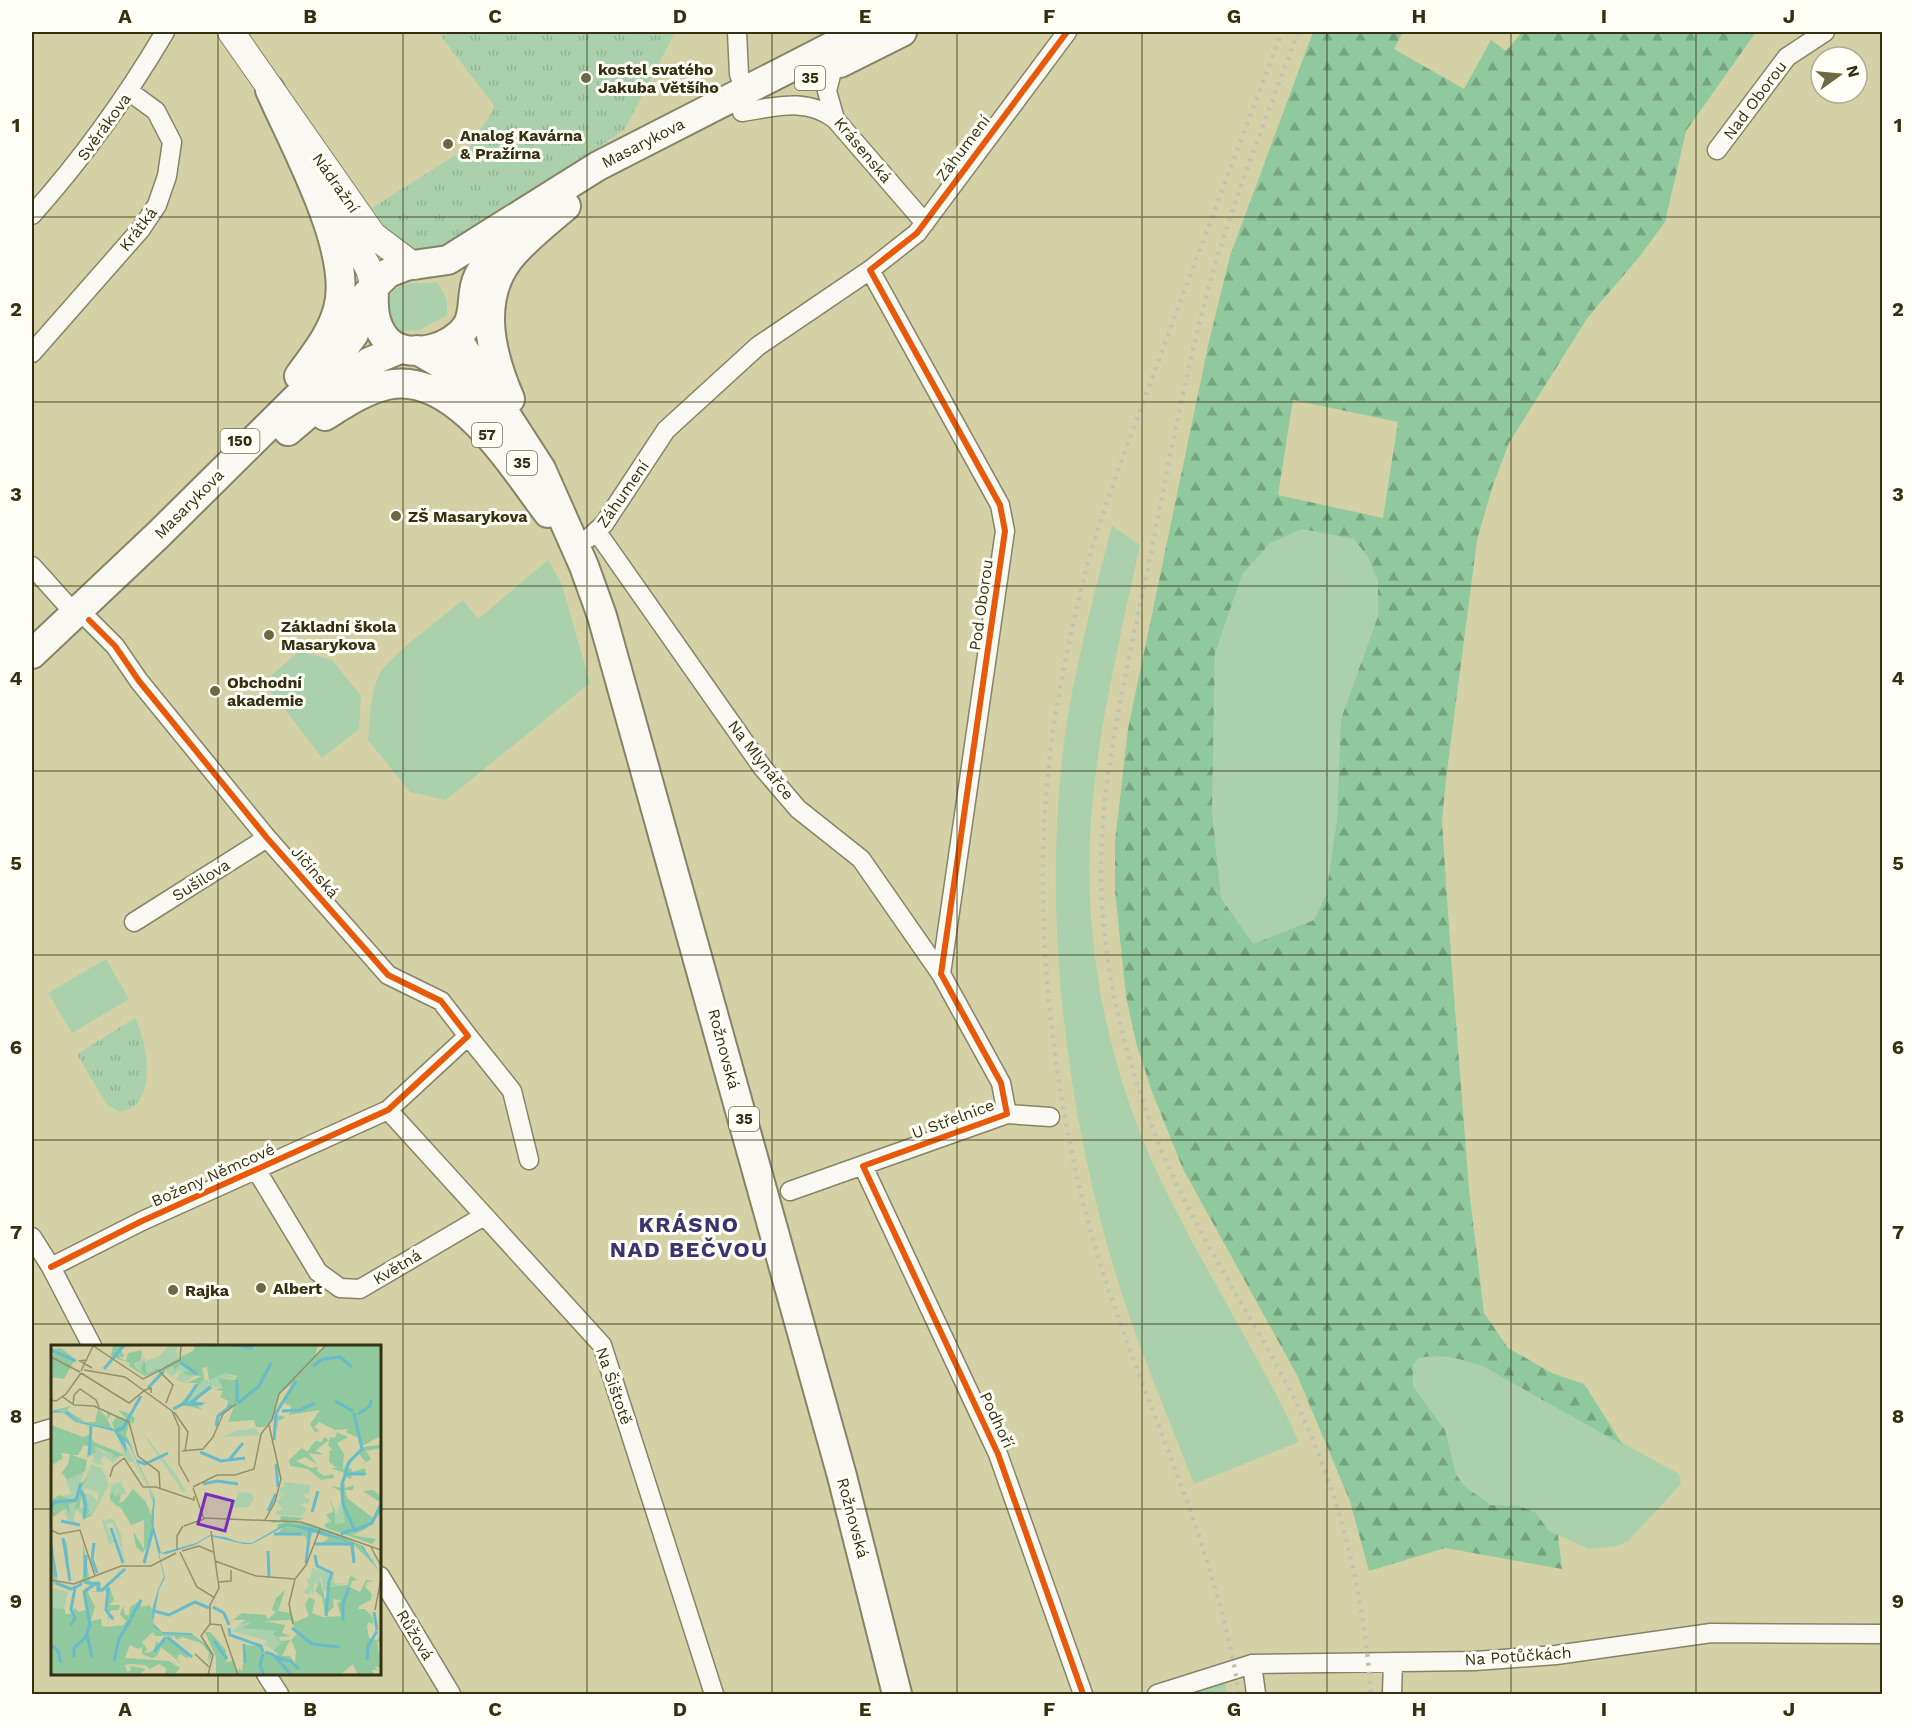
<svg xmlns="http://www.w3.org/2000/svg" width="1914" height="1726" viewBox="0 0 1914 1726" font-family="'Work Sans',sans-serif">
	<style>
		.grass { fill: #aad1ac }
		.forest { fill: url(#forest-firs); fill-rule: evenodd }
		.park { fill: url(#park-tufts) }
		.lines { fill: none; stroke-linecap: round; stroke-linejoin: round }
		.minor-casing { stroke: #868466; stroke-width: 21 }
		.secondary-casing { stroke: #868466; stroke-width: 28 }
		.primary-casing { stroke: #868466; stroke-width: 32 }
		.minor { stroke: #f9f8f2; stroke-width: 18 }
		.secondary { stroke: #f9f8f2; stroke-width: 26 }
		.primary { stroke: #f9f8f2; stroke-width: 28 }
		.rail { stroke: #c2c1b5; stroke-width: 4.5; stroke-dasharray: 3 6; stroke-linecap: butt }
		.cycleway-casing { stroke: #fffff7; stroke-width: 10 }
		.cycleway { stroke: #e8590c; stroke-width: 6 }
		.grid { fill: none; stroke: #343111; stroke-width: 1.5; stroke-opacity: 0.55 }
		.poi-dot { fill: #6c6945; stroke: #fffff7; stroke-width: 2 }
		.labels { text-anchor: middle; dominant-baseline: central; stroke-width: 6; stroke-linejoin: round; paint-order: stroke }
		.shield { fill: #fffff7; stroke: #716f56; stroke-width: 1.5 }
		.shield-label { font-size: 15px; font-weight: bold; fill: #343111 }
		.poi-label { font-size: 16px; font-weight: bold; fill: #343111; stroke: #fffff7; text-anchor: start }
		.street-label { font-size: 16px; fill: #343111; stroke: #fffff7 }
		.district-label { font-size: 22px; font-weight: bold; letter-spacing: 1.5px; fill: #39336f; stroke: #fffff7 }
		.inset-river { fill: none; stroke: #68bbca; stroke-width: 3 }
		.inset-road { fill: none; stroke: #94916a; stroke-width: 1.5 }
		.view { fill: #7b2cbf; fill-opacity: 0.15; stroke: #7b2cbf; stroke-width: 3 }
		.inset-edge { fill: none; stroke: #343111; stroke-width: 3 }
		.neatline { fill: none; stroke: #343111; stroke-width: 2 }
		.grid-label { font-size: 20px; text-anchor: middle; font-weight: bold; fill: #343111 }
	</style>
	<defs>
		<pattern id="forest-firs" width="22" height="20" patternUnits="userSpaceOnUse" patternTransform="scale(1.5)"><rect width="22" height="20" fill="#90c99e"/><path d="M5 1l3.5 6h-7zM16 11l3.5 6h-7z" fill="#76a47f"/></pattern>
		<pattern id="park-tufts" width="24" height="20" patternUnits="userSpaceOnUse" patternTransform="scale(1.5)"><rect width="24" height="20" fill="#aad1ac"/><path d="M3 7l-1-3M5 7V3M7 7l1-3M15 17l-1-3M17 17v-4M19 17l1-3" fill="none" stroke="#93b493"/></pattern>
	</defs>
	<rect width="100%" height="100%" fill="#d4d1a6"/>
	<!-- grass -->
	<path class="grass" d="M437 282 447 300V315L419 330 396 332C387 316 381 291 404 285 415 282 427 284 437 282Z
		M1112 526 1140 545C1123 625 1103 706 1094 788 1078 922 1103 1059 1161 1181 1204 1270 1258 1352 1299 1442L1194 1484C1164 1406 1130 1328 1108 1248 1061 1079 1040 882 1069 709 1080 647 1096 587 1112 526Z
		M1302 529 1354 538 1367 556 1378 581V616L1341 719 1337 819 1326 895 1314 920 1253 945 1221 898 1212 810 1215 653 1242 575 1269 544Z
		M548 560 562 585 590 683 446 800 410 792 368 740C370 718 370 695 379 675 388 657 445 615 463 600L478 619Z
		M299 651 332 660 361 696 359 729 322 758 264 682Z
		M106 959 129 999 72 1033 48 993Z
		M1430 1356 1465 1360 1484 1367 1679 1474 1681 1484 1628 1541 1617 1546 1589 1549 1549 1531 1535 1512 1519 1506 1491 1505 1464 1486 1456 1475 1445 1430 1413 1386V1365L1419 1358Z
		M1224 1679 1227 1694H1183Z"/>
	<!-- forest -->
	<path class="forest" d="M1313 32H1403L1394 49 1464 89 1491 40 1506 51 1522 32H1756L1686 131 1665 222 1640 256 1588 317 1509 443 1492 488 1477 540 1446 779 1442 822 1452 970 1469 1189 1484 1313 1508 1348 1552 1373 1584 1384 1623 1445 1484 1367C1464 1359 1442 1354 1419 1358L1413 1365V1386L1445 1430 1456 1474 1464 1486 1491 1505 1519 1506 1535 1512 1549 1531 1558 1535 1562 1569 1445 1548 1369 1571 1350 1501 1297 1375 1183 1169 1151 1089 1136 1042 1126 996 1115 891V842L1128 729 1208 346 1230 256ZM1293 400 1398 422 1383 518 1278 495ZM1302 529 1354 539 1367 556 1378 581V616L1341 719 1337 819 1326 895 1314 920 1253 944 1221 898 1212 810 1215 653 1242 575 1269 544Z"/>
	<!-- park -->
	<path class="park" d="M438 32H675L625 129 447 251 411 249 390 234 372 208 471 145 495 107Z
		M135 1018C146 1039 156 1090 133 1107 130 1109 124 1110 120 1112L107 1105 77 1054Z"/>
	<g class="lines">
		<!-- minor casing -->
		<g class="minor-casing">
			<path id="minor" d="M737 32 739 74 745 91
				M833 67 827 91 835 119 925 223
				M742 112C776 107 806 97 835 119
				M1717 150 1787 57 1825 32
				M32 215C83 158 126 98 165 32
				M870 270 1000 505 1005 531 941 974
				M32 353 141 229 157 205 167 176 172 142 156 111 130 92
				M597 532 762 767 798 809 861 859 941 974 1001 1083 1007 1114 790 1191
				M589 538 604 524 666 430 758 346 870 270 917 233 1067 32
				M32 566 75 614
				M134 922 267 838
				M468 1036 512 1091 529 1160
				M388 1110 602 1345 714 1694
				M1007 1114 1050 1117
				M863 1166 998 1454 1083 1694
				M257 1171 318 1272 340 1288 360 1289 484 1216
				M32 1237 51 1267 92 1346
				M51 1267 142 1221 388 1110 468 1036 441 1001 388 975 267 838 139 681 115 646 89 620
				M32 1434 52 1428
				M380 1576 451 1694
				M1252 1664 1256 1694
				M266 1674 279 1694
				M1157 1694 1252 1664 1475 1661 1556 1655 1711 1633 1882 1634
				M1392 1694 1393 1662"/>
		</g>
		<!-- secondary casing -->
		<g class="secondary-casing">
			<path id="secondary" d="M231 32 373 235 414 266
				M330 198 369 269 374 286"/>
		</g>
		<!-- primary casing -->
		<g class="primary-casing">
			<path id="primary" d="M840 63 902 32
				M270 90C294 145 354 251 338 309 331 335 314 355 299 376
				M374 291C373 308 374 325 386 339 406 362 456 349 469 322 475 307 471 291 478 277 487 257 502 246 519 234
				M456 337 541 469 584 566 602 616 842 1476 897 1694
				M417 350 441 364 484 408
				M510 399C491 355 477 301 509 259 525 239 547 222 566 206
				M325 416C344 404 365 390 387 385 455 370 513 467 548 513
				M288 431 369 362 400 349
				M32 654 158 535 337 358 354 334 367 294 388 273 406 266 448 260 598 166 860 32"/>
		</g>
		<!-- minor -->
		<use href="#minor" class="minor"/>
		<!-- secondary -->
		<use href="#secondary" class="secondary"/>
		<!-- primary -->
		<use href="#primary" class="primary"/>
		<!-- rail -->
		<path class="rail" d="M1298 32C1268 113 1235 195 1211 279 1186 369 1169 462 1151 553 1132 647 1108 741 1102 837 1096 941 1119 1041 1156 1137 1189 1221 1240 1297 1283 1377 1336 1476 1363 1583 1371 1694
			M1239 1694C1212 1519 1120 1362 1080 1190 1044 1034 1030 865 1057 706 1068 644 1081 580 1101 520 1117 471 1136 422 1154 373 1196 259 1239 145 1282 32"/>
		<!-- cycleway casing -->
		<g class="cycleway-casing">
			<path id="cycleway" d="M1067 32 917 233 870 270 1000 505 1005 531 941 974 1001 1083 1007 1114 863 1166 998 1454 1083 1694
				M51 1267 142 1221 388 1110 468 1036 441 1001 388 975 267 838 139 681 115 646 89 620"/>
		</g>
		<!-- cycleway -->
		<use href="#cycleway" class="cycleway"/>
	</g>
	<!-- grid -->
	<path class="grid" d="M218 32V1346M403 32V1694M587 32V1694M772 32V1694M957 32V1694M1142 32V1694M1327 32V1694M1511 32V1694M1696 32V1694M32 217H1882M32 402H1882M32 586H1882M32 771H1882M32 955H1882M32 1140H1882M32 1324H1882M32 1509H52M380 1509H1882M218 1674V1694"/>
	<!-- markers -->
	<g class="poi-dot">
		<circle cx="586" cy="78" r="6"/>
		<circle cx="448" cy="144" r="6"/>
		<circle cx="396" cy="516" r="6"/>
		<circle cx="269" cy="635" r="6"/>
		<circle cx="215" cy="691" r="6"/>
		<circle cx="261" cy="1288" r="6"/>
		<circle cx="173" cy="1290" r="6"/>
	</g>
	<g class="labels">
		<!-- shield labels -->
		<g class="shield">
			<rect x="795" y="66" width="30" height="24" rx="4.5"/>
			<rect x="472" y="423" width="30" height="24" rx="4.5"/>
			<rect x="220.5" y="429" width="39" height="24" rx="4.5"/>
			<rect x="507" y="451" width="30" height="24" rx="4.5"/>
			<rect x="729" y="1107" width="30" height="24" rx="4.5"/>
		</g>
		<g class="shield-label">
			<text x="810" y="78">35</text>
			<text x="487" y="435">57</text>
			<text x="240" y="441">150</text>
			<text x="522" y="463">35</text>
			<text x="744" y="1119">35</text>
		</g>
		<!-- poi labels -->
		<g class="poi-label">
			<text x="598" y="69">kostel svatého<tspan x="598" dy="18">Jakuba Většího</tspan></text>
			<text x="460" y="135">Analog Kavárna<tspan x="460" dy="18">&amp; Pražírna</tspan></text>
			<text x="408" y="516">ZŠ Masarykova</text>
			<text x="281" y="626">Základní škola<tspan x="281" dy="18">Masarykova</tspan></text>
			<text x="227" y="682">Obchodní<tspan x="227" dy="18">akademie</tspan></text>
			<text x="273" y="1288">Albert</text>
			<text x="185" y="1290">Rajka</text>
		</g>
		<!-- street labels -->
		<g class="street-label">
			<text transform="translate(1755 100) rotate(-53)">Nad Oborou</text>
			<text transform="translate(104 127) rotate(-54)">Svěrákova</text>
			<text transform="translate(643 143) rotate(-27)">Masarykova</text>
			<text transform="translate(963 148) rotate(-53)">Záhumení</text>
			<text transform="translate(863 150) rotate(50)">Krásenská</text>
			<text transform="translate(336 183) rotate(55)">Nádražní</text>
			<text transform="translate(138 229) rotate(-52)">Krátká</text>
			<text transform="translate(623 494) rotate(-55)">Záhumení</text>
			<text transform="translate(189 504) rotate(-45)">Masarykova</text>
			<text transform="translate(981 605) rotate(-82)">Pod Oborou</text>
			<text transform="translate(761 760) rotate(52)">Na Mlynářce</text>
			<text transform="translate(315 872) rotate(49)">Jičínská</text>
			<text transform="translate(201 880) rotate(-32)">Sušilova</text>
			<text transform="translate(724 1049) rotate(75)">Rožnovská</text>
			<text transform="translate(953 1119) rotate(-20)">U Střelnice</text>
			<text transform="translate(213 1175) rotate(-24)">Boženy Němcové</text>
			<text transform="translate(397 1267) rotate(-31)">Květná</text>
			<text transform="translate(614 1386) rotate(71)">Na Šištotě</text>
			<text transform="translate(997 1420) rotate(65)">Podhoří</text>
			<text transform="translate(853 1518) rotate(75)">Rožnovská</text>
			<text transform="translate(415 1635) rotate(59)">Růžová</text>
			<text transform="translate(1518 1656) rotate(-4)">Na Potůčkách</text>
		</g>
		<!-- district labels -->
		<g class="district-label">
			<text x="689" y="1224">KRÁSNO<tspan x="689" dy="25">NAD BEČVOU</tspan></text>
		</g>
	</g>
	<!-- overview -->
	<g transform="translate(51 1345)">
		<rect width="330" height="330" fill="#d4d1a6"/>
		<path d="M118 0H128L123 9 128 6 127 13 122 16 126 19 100 34 109 27 106 23 96 30 84 21 91 6V24L96 15 107 12ZM130 19 139 27 135 29 143 31 134 38 125 35 131 24 120 32 115 26ZM174 28 186 33H170L171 44 158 40 134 59 151 33 158 36 159 31ZM14 67 25 77 57 83 71 92 97 142 82 117H76L65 88 47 82 37 83 36 80 25 78 10 68 0 69ZM87 82 124 128 135 146 132 147ZM204 83 209 90 172 92 184 86ZM43 101 52 107 69 112 62 118 53 111 50 116 53 120 42 118ZM40 119 51 123 58 140 42 170H36L33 148 40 149 46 156 48 148 34 143 32 148 28 145 25 155H4L0 160 2 155 20 148 15 137 21 128 33 127 27 146 30 144ZM74 129 70 138 76 149 62 150 68 161 65 162 59 152 60 139 69 137ZM234 137 260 140 258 150 253 148 255 154 259 153 258 158 248 159 256 164 251 171 225 170 226 165H232L225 156 231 153 227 150H235L228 148 230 142H236L232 140ZM188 147 200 148 203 153 198 162 180 163ZM30 151 27 163 34 162 33 172 25 165 22 178 18 177 12 165 16 163 20 171 18 159ZM289 158 294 165V179L275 178 286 168ZM59 174 63 175 70 189 73 213 62 178 55 179 63 197 58 200 57 196 51 176ZM261 223 280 228 276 236 283 229V239L297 240 278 242 277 239 273 249 270 231 268 239H263L262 253 260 244 259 250 252 248 258 241 255 234H259ZM2 243 17 247 13 264 0 263ZM201 277 191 283 216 282 229 288H222L230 298 224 306 212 299 217 296 181 286 191 278Z" fill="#aad1ac"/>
		<path d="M78 0 70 5 73 12H67L75 16 77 8 91 5 89 15 83 19 85 23 93 28 90 25 93 12 96 29 106 23 109 25 94 31 78 21 79 18 64 13 66 9 60 11 62 1ZM144 0 153 2 164 0H269L273 2 267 1 264 10 275 0H330V91L311 101 308 93 295 87 297 84 284 85 268 77 263 82 269 86 264 87 259 79 269 65 238 70 240 61 232 58 235 52 226 68 229 58 242 38 227 50 222 73 226 70 235 72 227 76 226 86 225 72 213 82H205L203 75 177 77 184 59 175 64 177 56 169 52 172 46 163 45 172 43 167 33 183 35 186 31 174 28 158 35 156 22 151 23 153 33 134 59 159 40 162 43 143 56 156 58 147 61 152 65 133 60 124 65 147 38H136L151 31 134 30 133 26 139 27 130 19 124 24 126 30 122 21 110 28 115 20 143 5ZM10 3 24 14 13 34 0 32V4ZM20 61 16 65 34 77H44L47 63 56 73V68L76 74 67 65 80 69 84 74 82 79 79 76 75 90 83 105 63 84 61 78 65 72 60 70 56 74 61 83 26 76 13 65 0 66ZM0 80 32 92 38 90 43 97 74 110 61 113 63 110 43 101 45 107 36 113 38 102 33 100 27 110H21L36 115 34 126 16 135 11 128 6 134 17 119 19 109 10 108 12 113 0 121ZM286 87 297 92 286 98 293 109 292 124 299 114 312 102 328 100 330 103 315 106 320 114 314 118 305 121 315 117 307 108 295 125 300 123 301 127 314 123 316 130 301 129 300 134 295 132 293 136 294 143 303 140 302 145H294L296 153 322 173 330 158 312 146 322 145 328 150 330 142V167L329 169 315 184 301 190 325 194 321 199 275 183 273 179 281 177 275 170 283 166 280 159 279 155 284 165V179L294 178 289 146 280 141 291 143 293 134V128L280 123H286L278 117 279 105 283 106 277 100 279 92 284 93ZM273 92 278 95 264 106 268 107 272 110 257 108 266 119 254 112 245 116 260 123 267 122 266 126 273 131 282 129 283 133 270 135 257 124 239 121 238 115 251 103 256 107 264 96 271 97ZM37 132 28 146 35 149 36 163 39 165 36 169 42 170 32 175 31 150 28 164 23 163 29 152 23 158 18 159 20 172 15 163 2 172 0 156 8 150 21 155 26 149 21 155 5 156 25 155 28 150V140ZM97 143 103 154V188L92 208 85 202 82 186 93 204V175L80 180 70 163 60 156 61 161 59 152 61 147 64 151 68 149 71 148 67 150H70L68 158 72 157 82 144 95 157 100 170 102 158ZM230 171 254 173 239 178H257L304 195 294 193 309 200 326 223 303 200 302 202 304 209 302 217 299 200H268L278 193 262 187 257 198 254 191 227 189 233 180 226 185 227 179 238 176 222 178 217 175 229 176ZM12 192 16 198 18 220 19 237 18 244 27 241 32 232V197L39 238 48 236 50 245 66 231 76 233 68 232 58 240 63 255 58 260H69L68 265 57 266 64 277 58 271 57 280V245L49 247 38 246H46L44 240 35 243 44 262 40 276 50 274 51 281 56 282 72 280 75 276 69 269 72 261 74 270H78L79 262 91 254 90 262 99 260 101 265 107 243 101 266 102 282 113 289 142 290 154 301 160 310 157 316 158 307 150 298 131 292 126 295 123 291H104L102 287 91 297 96 304 93 308 103 306 105 296 108 299 121 291V296L137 310V314L129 309 126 313 113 299 131 319 110 302 106 311 101 313 91 309V302L87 304 79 300 74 313 118 316 129 323 123 330H114L115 323 108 319 99 324 94 320 80 319 74 320 76 327 80 325 79 321 95 324 88 330H0V263L14 264V269H20L19 263 23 246 21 264 22 268 23 262 28 267 36 264 33 248 34 243 39 241 32 237 28 242 17 245 12 241H8L0 237V198L7 240H13L17 243 19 237ZM282 229 278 239 296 238 279 240 278 242 297 240 298 234 300 231 307 235 300 236 308 237 301 236 299 242 309 247 315 235 323 236 316 237 314 242 321 249 320 255 310 260 317 261 309 260 307 264H314L322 273V280L318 277 316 281 318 293 326 295 330 291V297L326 296 330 323 323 321 327 325H321L323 330H307L302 319 289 330H165V312L154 287H159L175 305 176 322V317L183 316 187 328 188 323 191 327 195 300 210 301 212 307 225 311 227 308 222 306 230 298 222 288 226 286 191 283 201 277 188 279 195 275H182L191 268 215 270 217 274 225 267 221 265 225 253 234 245 227 266 238 268V265L244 277 258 271 254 260 258 252 264 255 261 268 272 272 290 271 286 258 291 256 282 254 283 262 274 270 271 252 264 246 269 236 274 254 279 248 275 243ZM240 275 246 289 240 295 245 306 244 318 239 311H231L239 295 230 296 227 292 240 291 231 288 234 280 213 276Z" fill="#90c99e" fill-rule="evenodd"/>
		<path d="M4 65 17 67 26 76 61 83 77 96 104 154 102 179 110 208 145 198 159 190 174 192 188 197 201 198 232 180 236 179 262 183 312 201 330 229 309 200 236 180 201 199H192L159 191 144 200 115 209 108 208 114 233 108 244 102 278 111 287 140 288 155 300 161 309 153 330 160 310 154 301 142 290 113 289 102 282 101 266 107 244 113 232 100 178 103 153 78 100 74 95 76 108 63 86 25 77 13 67 0 68Z" fill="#68bbca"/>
		<path class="inset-river" d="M145 0H164M181 0 202 3M0 5 25 16M129 17 146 29M262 21 272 14 289 12 301 22M53 24 73 0M97 43 113 26M284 56 302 66M186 57V35M134 58 146 39M140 58 159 42M187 58 208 41 220 18M122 64 132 59H152M231 66 249 65 264 58M307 69 319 61 320 55M165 81 167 71 181 60M64 86 72 83 90 51M223 95 225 68 245 36M149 107 170 116 194 113M38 110 40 81M178 115 192 98M86 116 94 119 117 108M225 119 227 142M295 129H314M152 139 166 136 187 139M30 145 35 160 33 173M0 162 4 157 25 155 30 138M217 166 225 149M261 167 267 146M10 176 29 180M60 183 72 218M302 186 321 178 330 159M223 189H250M290 189 303 184 292 159 291 139 298 117 311 104 303 68M12 193 19 236M43 198 41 214 46 228M301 198 303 218M264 199H303M0 201 5 232M217 206 218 232M264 210 266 221 281 228 278 236M93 218 102 184M255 218 259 185M34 232 35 210M33 237 48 239 47 245H51L74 224M5 238 20 244 31 239M57 243 55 265 62 274M162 262 173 268 178 280M103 266 118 270 144 257 158 263M323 267 326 285M275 271 278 236M80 273 90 255M292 276V258L298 243M20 280 24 273 20 264 24 243M178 283 179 290 210 301 212 307M241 283 261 299 289 302M36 290 41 312M116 292 141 312M163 296 176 314M0 299 7 306 10 318M193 299 194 318M103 307 115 292M214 307 223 310 240 330M212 309 209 320 213 330M23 312V303L34 293 39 280 33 247 44 239M224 312 239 316 248 324M316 315 317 301 326 286M63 316 68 294 80 274"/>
		<path class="inset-road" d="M41 0 92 34 129 15 130 0M0 12 29 27M35 15 29 16 41 23M33 25 74 32 121 66M30 26 42 1M108 26 122 40 115 58M30 28 78 58 94 45 100 43V48M12 52 23 60 43 61 78 77 87 111 108 127 109 143M0 55 5 56 15 49 30 28M22 60 23 50 29 44 45 55 48 62M121 66 128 82V119L138 137M123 67 137 87 134 106M131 106 152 104 162 92 172 69 185 59M59 132 62 122 73 113 92 142H105L143 155V151M142 142 166 130H184L203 124 210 89 221 75 228 49 275 0M142 143 153 174M153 173 250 177 330 205M214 175 224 157 230 134 218 80M133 181 153 174M0 185 8 189 29 185 44 231M320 202 330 221M126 205V191L132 181M131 206 148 201 162 207M129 207 146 242 164 253M164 216 205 231 244 234M0 235 23 239 70 221H100L125 208M168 237 180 236V225M324 265 330 234M159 279 170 280 187 330M242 279 238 259 244 234 255 220 269 184M144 309 158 322M157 330 162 310 150 291 159 279V260L168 243 160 186"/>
		<path class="view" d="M155 149 182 156 174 186 147 179Z"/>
		<rect width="330" height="330" class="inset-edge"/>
	</g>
	<!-- border -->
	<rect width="1914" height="1726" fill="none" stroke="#fffff7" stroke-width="66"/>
	<!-- north arrow -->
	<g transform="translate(1839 75) rotate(75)"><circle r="28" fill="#fffff7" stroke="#aead9b" stroke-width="1.5"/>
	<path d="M0-4.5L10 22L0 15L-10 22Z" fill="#6c6945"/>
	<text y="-9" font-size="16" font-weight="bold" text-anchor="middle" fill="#343111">N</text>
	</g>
	<rect x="33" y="33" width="1848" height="1660" class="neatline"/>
	<g class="grid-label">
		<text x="125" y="23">A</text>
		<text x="310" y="23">B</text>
		<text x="495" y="23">C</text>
		<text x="680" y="23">D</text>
		<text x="865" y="23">E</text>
		<text x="1049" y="23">F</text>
		<text x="1234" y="23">G</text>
		<text x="1419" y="23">H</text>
		<text x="1604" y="23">I</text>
		<text x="1789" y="23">J</text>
		<text x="16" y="132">1</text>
		<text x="1898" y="132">1</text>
		<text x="16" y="316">2</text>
		<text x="1898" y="316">2</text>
		<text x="16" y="501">3</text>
		<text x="1898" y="501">3</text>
		<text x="16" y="685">4</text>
		<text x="1898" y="685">4</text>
		<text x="16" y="870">5</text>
		<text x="1898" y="870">5</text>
		<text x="16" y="1054">6</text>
		<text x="1898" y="1054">6</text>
		<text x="16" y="1239">7</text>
		<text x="1898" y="1239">7</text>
		<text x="16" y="1423">8</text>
		<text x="1898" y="1423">8</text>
		<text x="16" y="1608">9</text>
		<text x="1898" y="1608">9</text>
		<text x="125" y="1716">A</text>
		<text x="310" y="1716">B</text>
		<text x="495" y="1716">C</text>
		<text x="680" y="1716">D</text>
		<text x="865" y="1716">E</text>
		<text x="1049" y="1716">F</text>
		<text x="1234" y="1716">G</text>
		<text x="1419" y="1716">H</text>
		<text x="1604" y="1716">I</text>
		<text x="1789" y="1716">J</text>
	</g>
</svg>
